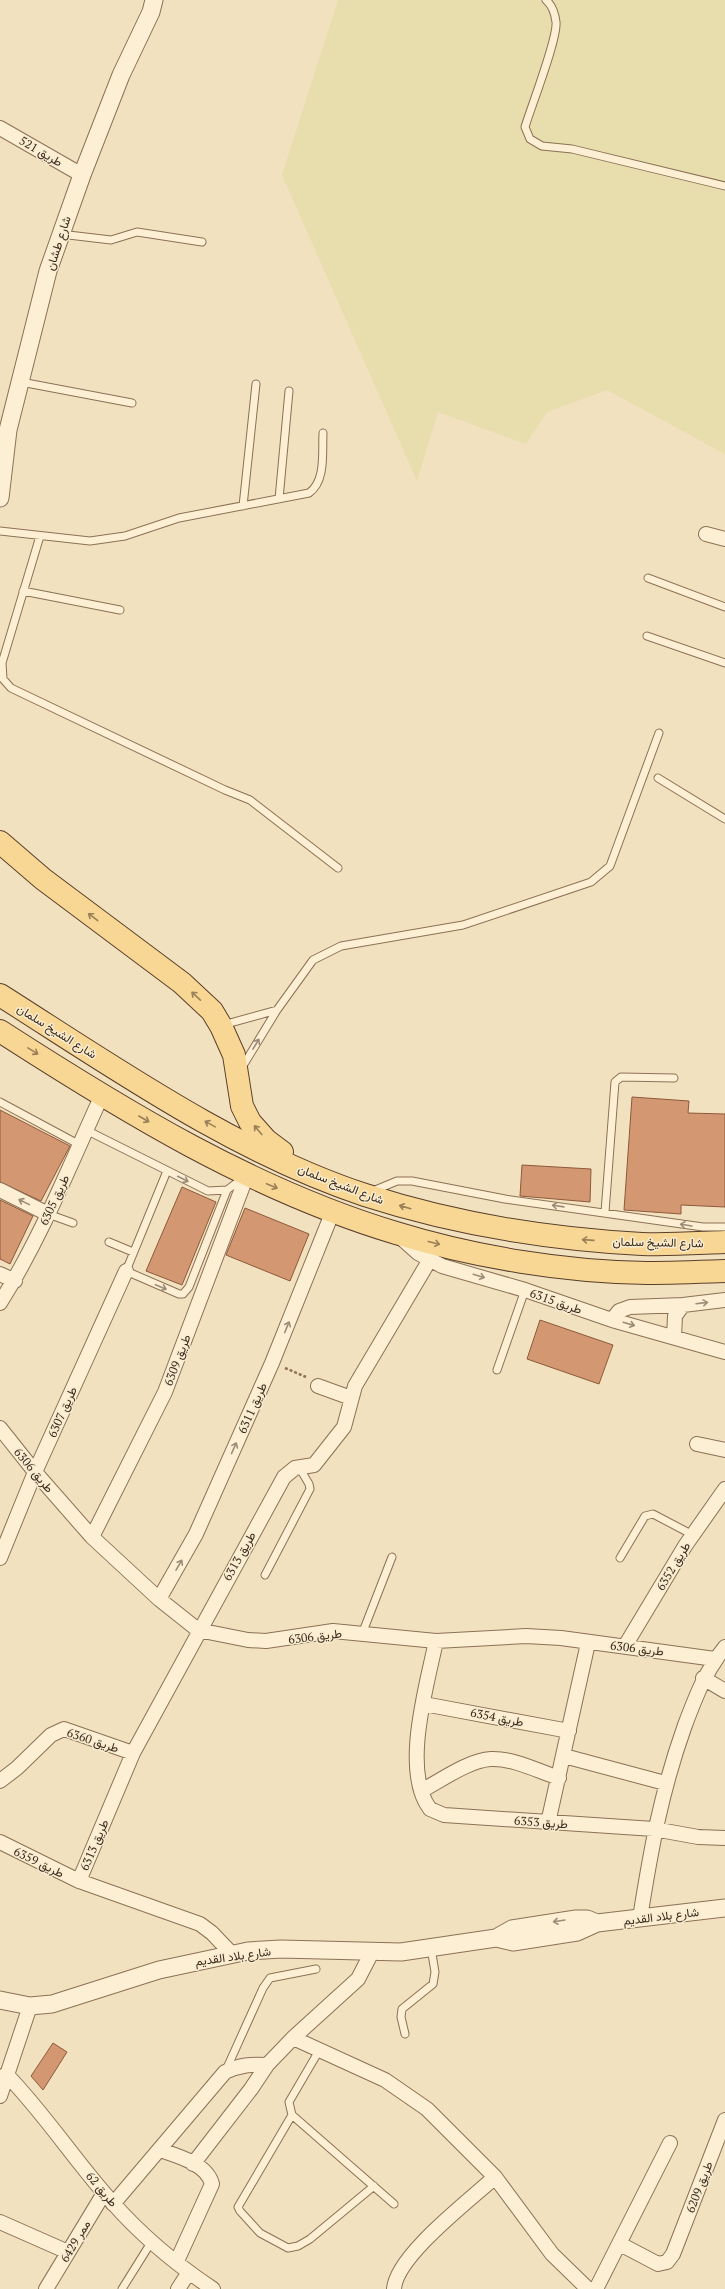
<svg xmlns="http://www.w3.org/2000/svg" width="725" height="2289" viewBox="0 0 725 2289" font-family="'PT Serif',Vazirmatn,serif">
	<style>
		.farmland { fill: #e8ddac }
		.building { fill: #d39872; stroke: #8d593a }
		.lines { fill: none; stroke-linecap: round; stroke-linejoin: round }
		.service-casing { stroke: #8c7156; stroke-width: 9 }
		.minor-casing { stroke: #8c7156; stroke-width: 16 }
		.tertiary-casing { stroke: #8c7156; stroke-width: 19 }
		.primary-casing { stroke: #593f2b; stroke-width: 24 }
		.path { stroke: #8c7156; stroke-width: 2.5; stroke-dasharray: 3 2; stroke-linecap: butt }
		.service { stroke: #fcefd3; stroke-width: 7 }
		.minor { stroke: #fcefd3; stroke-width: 14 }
		.tertiary { stroke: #fcefd3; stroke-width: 17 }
		.primary { stroke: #f8d794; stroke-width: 22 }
		.oneway { stroke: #998058 }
		.oneway2 { stroke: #9b8c78 }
		.labels { text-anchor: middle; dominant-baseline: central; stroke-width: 3; stroke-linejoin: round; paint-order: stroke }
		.street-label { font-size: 12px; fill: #3a2a1c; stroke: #f8ecd0 }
	</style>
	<rect width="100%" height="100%" fill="#f2e1bf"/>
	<!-- farmland -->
	<path class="farmland" d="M338 0H725V454L607 390 547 412 526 444 438 412 417 481 282 175Z"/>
	<!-- building -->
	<path class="building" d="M632 1097 689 1101 688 1113 725 1114V1207L681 1205V1214L624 1210Z
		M0 1110 70 1146 41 1201 0 1182Z
		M522 1165 591 1169 590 1202 520 1196Z
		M182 1187 216 1202 182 1285 146 1271Z
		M0 1200 33 1216 10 1264 0 1259Z
		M245 1208 309 1234 290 1281 226 1255Z
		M540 1320 613 1345 599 1384 527 1359Z
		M53 2043 67 2052 43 2090 31 2076Z"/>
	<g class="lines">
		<!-- service casing -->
		<g class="service-casing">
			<path id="service" d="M546 0C552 5 555 14 556 22 558 38 531 107 525 127L530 139 542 146 572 149 725 186
				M60 234 111 240 137 232 202 242
				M21 382 132 403
				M279 499 289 391
				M243 506 256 384
				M0 531 90 541 125 536 179 518 309 493C326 481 322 453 323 433
				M40 536 2 663 3 679 11 688 225 790 250 800 338 868
				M648 578 725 607
				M23 591 120 610
				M647 636 725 663
				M658 778 725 819
				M223 1025 277 1010
				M241 1069 277 1010 313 960 341 946 463 925 591 882 610 866 659 733
				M0 1102 80 1145
				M86 1130 208 1191 227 1190 243 1178
				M167 1171 126 1271 179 1294H183L189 1287 227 1190
				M373 1191 397 1181H412L505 1199 703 1227H725
				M605 1212 615 1082 621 1077 674 1078
				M48 1214 73 1223
				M109 1242 133 1252
				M497 1370 525 1290
				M620 1558 645 1516 653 1514 693 1535
				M265 1575 310 1489 309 1484 299 1467
				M362 1634 392 1557
				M405 2034 401 2017 402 2009 433 1984 435 1972 431 1948
				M320 2049 289 2102 292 2115 394 2204
				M226 2070 263 1988 270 1978 316 1969
				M292 2115 238 2207 240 2211 260 2233 288 2248 298 2246 310 2239 374 2186
				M122 2289 152 2241"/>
		</g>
		<!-- minor casing -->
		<g class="minor-casing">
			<path id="minor" d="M0 128 82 175
				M706 534 725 539
				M0 1190 48 1214
				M400 1237 418 1253 442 1266 525 1290 612 1320 725 1352
				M0 1274 15 1281
				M0 1303C41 1238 70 1165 102 1095
				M612 1320 619 1311 630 1307 683 1305 725 1300
				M674 1337 675 1316 683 1305
				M318 1386 351 1398
				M0 1428 35 1472 92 1537 159 1599 198 1630 248 1640 266 1641 333 1631 436 1641 526 1636 561 1638 715 1659
				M697 1444 725 1450
				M92 1537 165 1392 247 1175
				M0 1558 35 1472 126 1271
				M159 1599 196 1534 272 1363 333 1211
				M436 1641C427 1685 401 1771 430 1809L444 1815 654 1829 698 1837 725 1838
				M625 1646 685 1546 725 1489
				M703 1678 725 1691
				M424 1704 569 1731
				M564 1756 665 1783
				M0 1781 17 1768 51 1735 64 1729 133 1753
				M421 1791C440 1781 469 1760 491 1759 513 1758 538 1771 559 1778
				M548 1823 588 1643
				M0 1842 79 1881 200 1924 212 1933 232 1954
				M79 1881 133 1753 284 1477 295 1468 314 1465 344 1427 355 1386 429 1261
				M640 1918C651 1849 661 1792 685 1725 696 1696 705 1672 725 1647
				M293 2038 385 2080 427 2109 495 2177 552 2254 588 2289
				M6 2074C45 2114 75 2161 112 2202 141 2235 177 2265 213 2289
				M0 2096 30 2006
				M160 2150C178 2156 207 2164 212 2184L177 2261
				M193 2164 251 2089 267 2065 293 2038 358 1979 372 1952
				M113 2204 225 2072C240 2065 251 2064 267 2065
				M0 2222 68 2252
				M620 2244 658 2264 667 2262 673 2254 725 2120
				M46 2289 104 2193
				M178 2289 189 2272
				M394 2289C396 2256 469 2201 495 2177
				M596 2289 670 2143"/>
		</g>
		<!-- tertiary casing -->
		<g class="tertiary-casing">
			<path id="tertiary" d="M0 498 8 430 48 271 82 175 121 75 151 12 154 0
				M496 1938 513 1942 577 1932 597 1923 725 1908
				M0 2000 30 2006 52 2004 159 1970 248 1951 281 1949 401 1952 496 1938 512 1929 576 1919H587L597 1923"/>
		</g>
		<!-- primary casing -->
		<g class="primary-casing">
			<path id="primary" d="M0 842 43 879 182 983 212 1011 221 1026 234 1055 242 1106 250 1122 266 1140 282 1152
				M0 995C115 1068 235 1152 365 1195 455 1224 548 1239 642 1244 670 1245 698 1243 725 1242
				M0 1031C124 1111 253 1190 396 1233 474 1257 565 1272 647 1273 673 1273 699 1272 725 1271"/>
		</g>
		<!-- path -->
		<path class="path" d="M285 1368 306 1377"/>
		<!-- service -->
		<use href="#service" class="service"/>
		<!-- minor -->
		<use href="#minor" class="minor"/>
		<!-- tertiary -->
		<use href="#tertiary" class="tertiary"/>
		<!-- primary -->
		<use href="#primary" class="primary"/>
	</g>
	<!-- one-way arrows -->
	<defs><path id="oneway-shaft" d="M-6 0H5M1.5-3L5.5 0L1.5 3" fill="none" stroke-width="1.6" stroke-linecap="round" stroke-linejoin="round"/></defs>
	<g class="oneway">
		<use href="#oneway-shaft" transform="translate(93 917) rotate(-143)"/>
		<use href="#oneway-shaft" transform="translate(196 996) rotate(-137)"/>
		<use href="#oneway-shaft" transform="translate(33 1051) rotate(32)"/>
		<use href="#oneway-shaft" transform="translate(144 1119) rotate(30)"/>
		<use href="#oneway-shaft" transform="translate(210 1124) rotate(-151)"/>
		<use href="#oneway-shaft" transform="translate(258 1130) rotate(-130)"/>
		<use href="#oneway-shaft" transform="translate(272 1186) rotate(23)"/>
		<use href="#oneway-shaft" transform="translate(405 1207) rotate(-164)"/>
		<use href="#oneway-shaft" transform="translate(588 1240) rotate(-176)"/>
		<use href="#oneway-shaft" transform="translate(434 1243) rotate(14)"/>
	</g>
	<g class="oneway2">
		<use href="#oneway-shaft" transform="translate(256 1044) rotate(-59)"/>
		<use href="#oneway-shaft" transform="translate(183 1179) rotate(27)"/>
		<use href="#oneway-shaft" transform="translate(24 1202) rotate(-154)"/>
		<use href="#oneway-shaft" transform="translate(558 1206) rotate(-172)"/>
		<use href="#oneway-shaft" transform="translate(686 1225) rotate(-171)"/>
		<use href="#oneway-shaft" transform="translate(479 1276) rotate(17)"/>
		<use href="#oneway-shaft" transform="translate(161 1287) rotate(23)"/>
		<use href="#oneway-shaft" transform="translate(702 1303) rotate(-7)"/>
		<use href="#oneway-shaft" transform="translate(629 1324) rotate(16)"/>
		<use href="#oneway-shaft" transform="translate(287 1327) rotate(-68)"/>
		<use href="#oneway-shaft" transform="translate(234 1448) rotate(-66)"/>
		<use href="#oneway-shaft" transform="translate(179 1565) rotate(-60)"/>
		<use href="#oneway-shaft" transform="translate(559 1921) rotate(171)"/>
	</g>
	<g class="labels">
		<!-- street labels -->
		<g class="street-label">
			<text transform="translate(41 151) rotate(30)">طريق 521</text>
			<text transform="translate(58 243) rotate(-72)">شارع طشان</text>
			<text transform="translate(57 1031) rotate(32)">شارع الشيخ سلمان</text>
			<text transform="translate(341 1184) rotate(21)">شارع الشيخ سلمان</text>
			<text transform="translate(54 1200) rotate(-65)">طريق 6305</text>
			<text transform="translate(658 1242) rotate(1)">شارع الشيخ سلمان</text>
			<text transform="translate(556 1301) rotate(19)">طريق 6315</text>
			<text transform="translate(177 1360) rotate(-69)">طريق 6309</text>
			<text transform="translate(252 1408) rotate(-66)">طريق 6311</text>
			<text transform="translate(62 1412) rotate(-66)">طريق 6307</text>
			<text transform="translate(34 1470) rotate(50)">طريق 6306</text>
			<text transform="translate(239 1556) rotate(-61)">طريق 6313</text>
			<text transform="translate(673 1566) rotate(-59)">طريق 6352</text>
			<text transform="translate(315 1636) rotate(-7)">طريق 6306</text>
			<text transform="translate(637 1648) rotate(7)">طريق 6306</text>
			<text transform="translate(497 1717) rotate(11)">طريق 6354</text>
			<text transform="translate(93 1740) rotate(18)">طريق 6360</text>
			<text transform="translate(541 1822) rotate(4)">طريق 6353</text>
			<text transform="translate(94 1845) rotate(-67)">طريق 6313</text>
			<text transform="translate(39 1862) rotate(26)">طريق 6359</text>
			<text transform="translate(661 1916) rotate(-7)">شارع بلاد القديم</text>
			<text transform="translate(233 1956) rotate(-8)">شارع بلاد القديم</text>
			<text transform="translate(699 2187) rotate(-69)">طريق 6209</text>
			<text transform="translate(102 2189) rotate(50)">طريق 62</text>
			<text transform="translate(75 2241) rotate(-59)">ممر 6429</text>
		</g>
	</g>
</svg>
